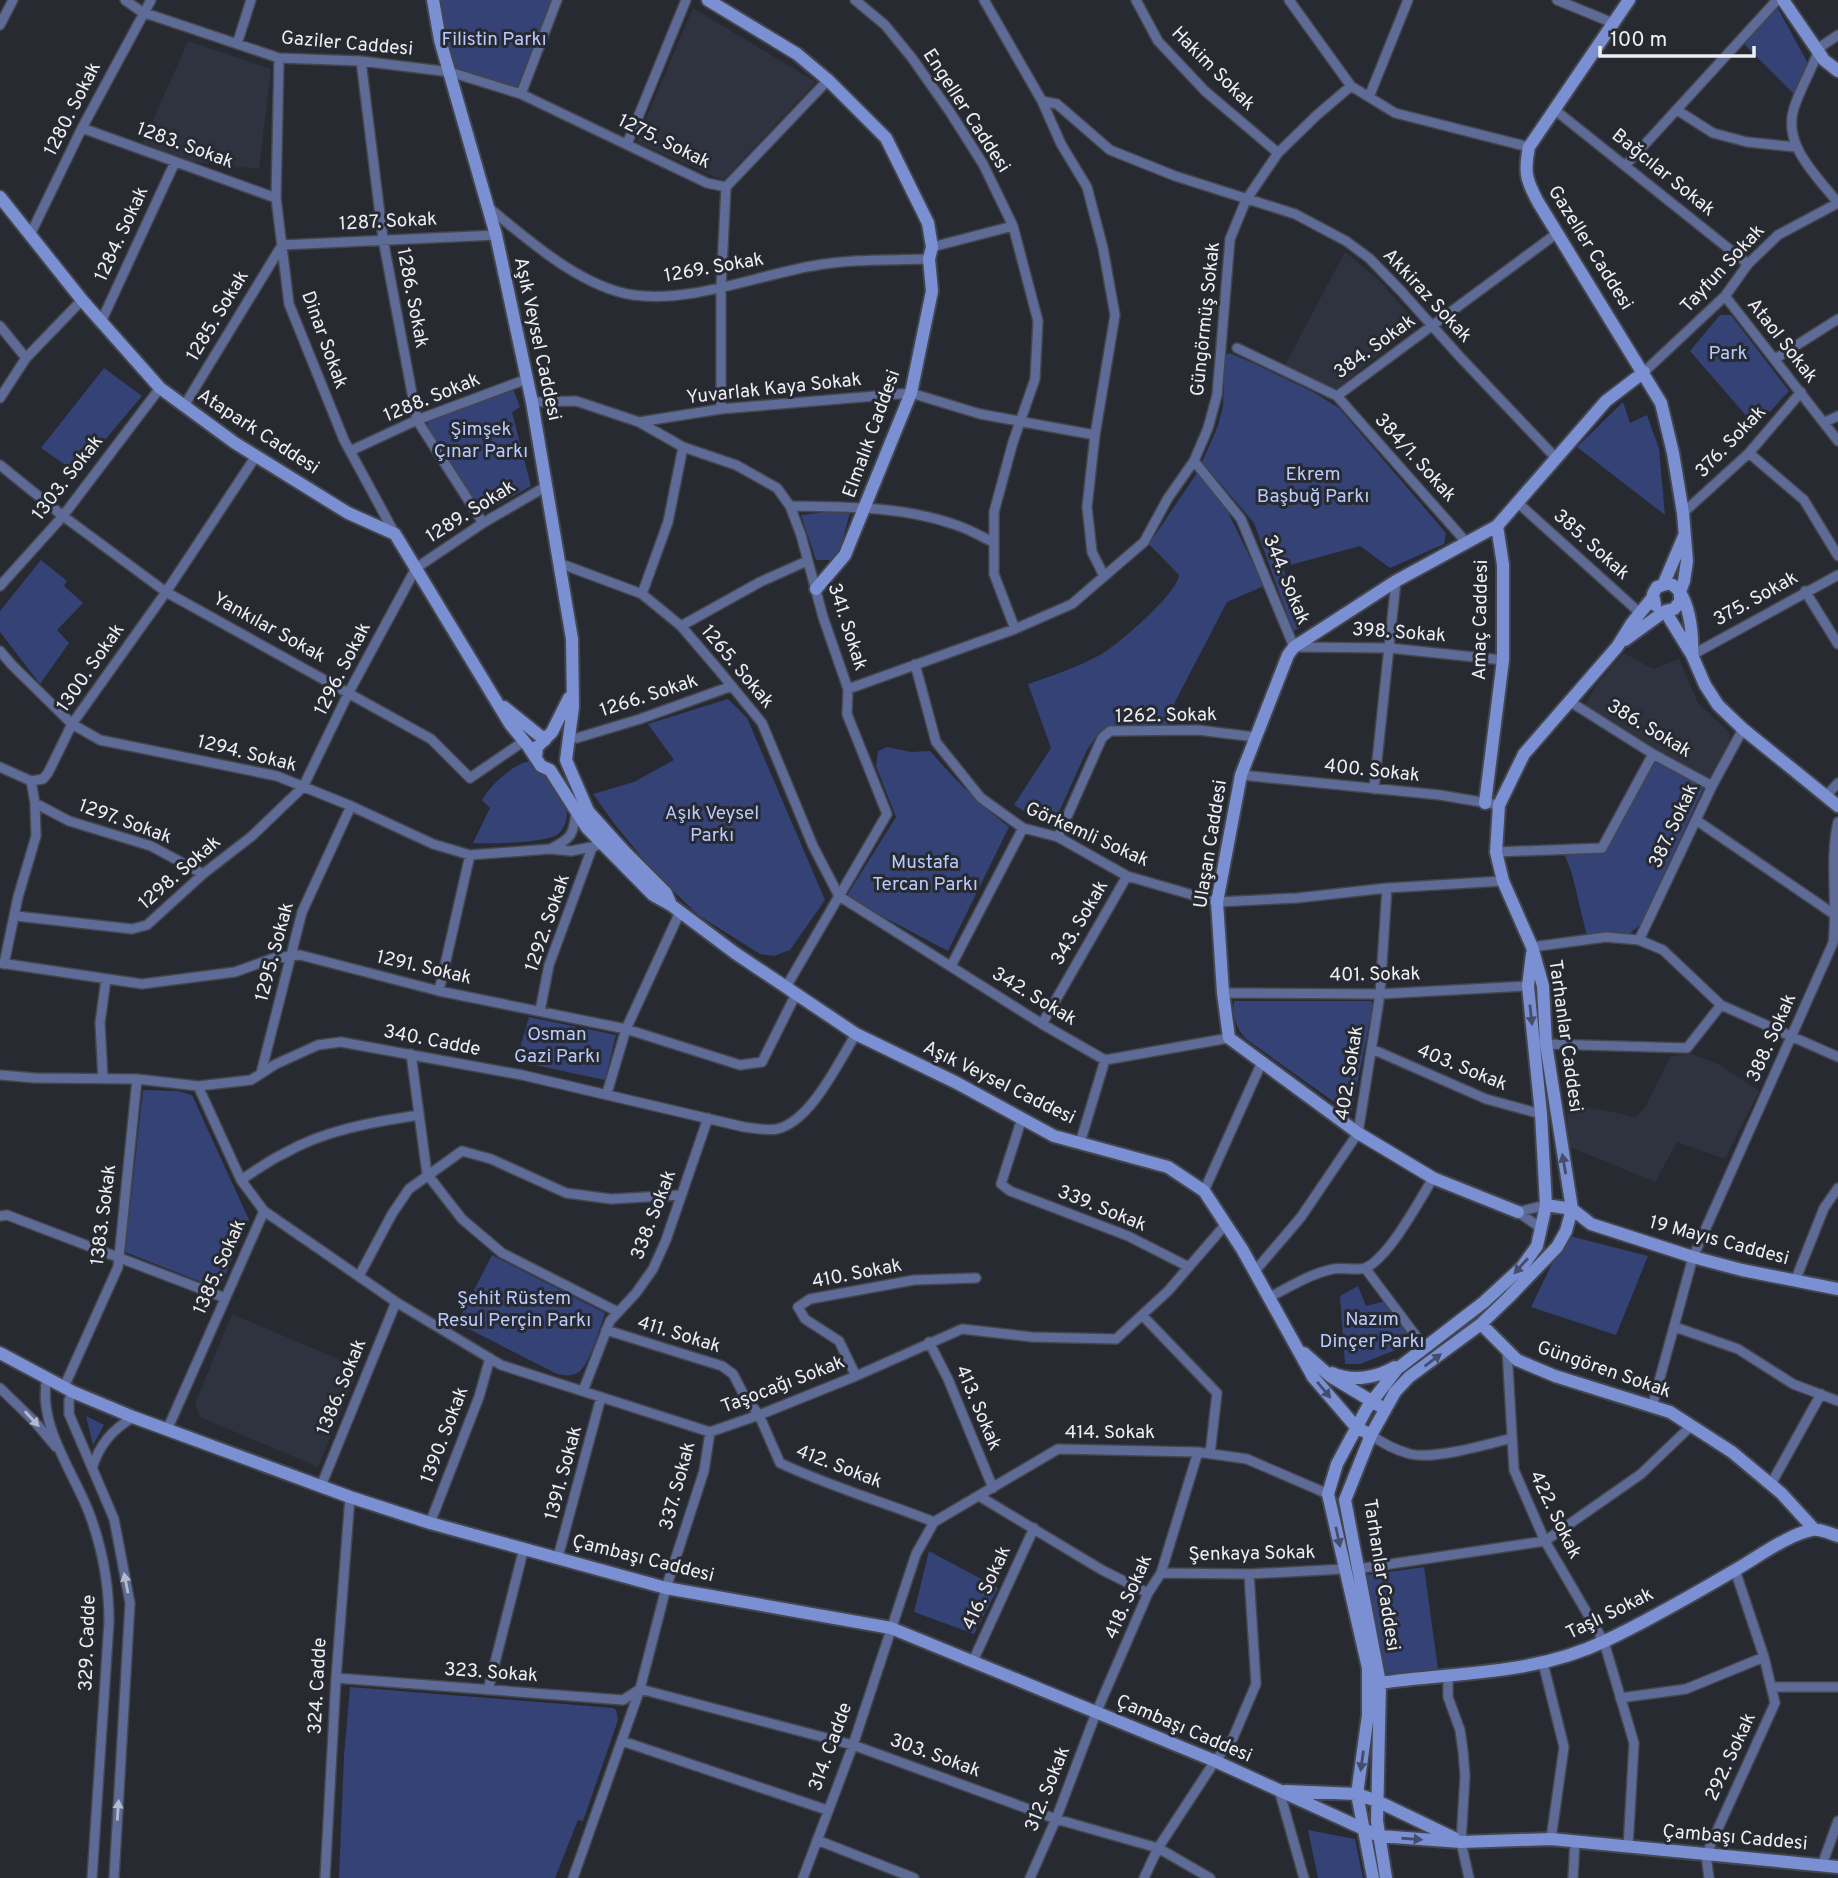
<svg xmlns="http://www.w3.org/2000/svg" width="1838" height="1878" viewBox="0 0 1838 1878" font-family="Overpass,sans-serif">
	<style>
		.built { fill: #2f3340 }
		.green { fill: #344275 }
		.lines { fill: none; stroke-linecap: round; stroke-linejoin: round }
		.street-casing { stroke: #44464d; stroke-width: 12 }
		.secondary-casing { stroke: #44464d; stroke-width: 16 }
		.street { stroke: #5e6b96; stroke-width: 9 }
		.secondary { stroke: #7b8fd3; stroke-width: 12 }
		.oneway { fill: #454d6a }
		.oneway2 { fill: #b4bace }
		.labels { text-anchor: middle; dominant-baseline: central; stroke-width: 6; stroke-linejoin: round; paint-order: stroke }
		.park-label { font-size: 19px; fill: #b9cafd; stroke: #282a32 }
		.street-label { font-size: 19px; fill: #eeeff4; stroke: #282a32 }
	</style>
	<rect width="100%" height="100%" fill="#282a32"/>
	<!-- built -->
	<path class="built" d="M693 8 816 82 723 180 636 142Z
		M188 41 271 69 259 169 186 161 143 143Z
		M1345 252 1380 281 1417 324 1335 390 1285 365Z
		M1624 653 1653 669 1679 659 1698 703 1728 731 1730 736 1728 748 1710 780 1641 742 1585 705 1600 680Z
		M1691 1054 1718 1064 1759 1091 1725 1159 1677 1142 1655 1182 1568 1146 1567 1106 1603 1110 1635 1117 1645 1108 1671 1056Z
		M232 1314 359 1368 318 1467 200 1417 195 1404Z"/>
	<!-- green -->
	<path class="green" d="M437 0H553L520 83 516 88 455 69 448 48Z
		M1776 5 1810 67 1794 94 1742 42Z
		M1720 315H1731L1789 391 1756 427 1690 351Z
		M1229 353 1253 363 1313 392 1339 408 1446 533 1444 544 1390 568 1360 546 1283 567 1300 628 1293 631 1254 523 1202 462 1218 426 1223 406 1225 355Z
		M104 368 142 396 77 473 41 448Z
		M513 389 520 407 512 412 531 486 483 513 427 427 428 421Z
		M1623 402 1630 423 1647 415 1659 449 1665 515 1577 447Z
		M1197 473 1226 508 1264 586 1227 602 1176 700 1167 725 1117 726 1100 731 1087 750 1054 823 1050 827 1014 805 1051 748 1028 684C1052 676 1078 667 1100 655 1117 646 1178 593 1179 575L1149 544Z
		M851 509 838 556 831 560H816L801 515Z
		M41 560 67 581 64 586 83 603 57 630 69 643 40 684 0 632V611Z
		M728 699 747 718 825 900 790 950 774 956 760 954 698 915 653 871 613 822 593 794 634 782 674 760 648 724Z
		M887 747 911 752 930 751C954 779 979 804 1009 827L948 951 846 897 896 817 876 766 878 751Z
		M1655 758 1704 787 1641 924 1629 934 1587 936 1572 874 1563 850H1605Z
		M532 761 541 775H546C552 785 563 797 566 808 569 817 564 832 555 836 537 843 493 844 473 843L490 808 482 800C490 785 515 762 532 761Z
		M1234 1001H1371L1373 1005 1351 1114 1246 1039C1236 1028 1232 1016 1234 1001Z
		M529 1017 616 1035 605 1080 516 1061Z
		M143 1090 178 1091 192 1095 249 1220 223 1280 214 1287 125 1252Z
		M1566 1235 1648 1256 1616 1335 1531 1307Z
		M492 1255 605 1313C600 1327 590 1363 579 1372 572 1377 565 1375 557 1374L457 1323Z
		M1358 1286 1366 1306 1386 1301 1416 1342 1360 1364H1345L1340 1296Z
		M86 1416 104 1425 93 1445Z
		M929 1551 998 1588 974 1634 914 1612Z
		M1424 1567 1438 1669 1385 1674 1366 1575Z
		M350 1687 613 1708 616 1710 618 1720 583 1821 578 1820 555 1878H339L344 1756Z
		M1308 1830 1355 1839 1363 1878H1318Z"/>
	<g class="lines">
		<!-- street casing -->
		<g class="street-casing">
			<path id="street" d="M125 0 142 12 279 58 361 61 450 72 521 94 707 183 726 187 828 80
				M855 0 885 25 912 58 950 112 983 164 1013 226 1038 321 1035 379 1013 442 994 512V574L1015 629
				M984 0 1042 101 1061 144 1087 187 1103 248 1115 315 1095 435 1087 507 1092 552 1104 576
				M1136 0 1158 41 1205 91 1278 153
				M1289 0 1351 86 1395 113 1529 147
				M1557 0 1613 23
				M0 25 13 0
				M1838 35 1823 45 1818 52C1811 71 1800 89 1794 108 1782 145 1817 176 1838 203
				M237 44 251 0
				M279 58 276 198 289 304 344 440 395 534
				M361 61 383 239 417 420 483 523
				M521 94 557 0
				M1369 97 1408 0
				M1042 101 1057 104 1110 150 1175 176 1295 214 1346 241 1369 258 1401 291 1461 358 1555 457
				M1555 110 1748 264
				M1677 110 1713 133 1747 142 1796 147
				M82 128 276 198
				M627 144 686 0
				M1625 166 1777 0
				M488 207C528 240 581 287 633 295 691 303 755 276 812 266 850 259 890 260 929 259
				M30 235 82 128 151 0
				M932 247 1013 226
				M1725 296 1838 441
				M101 322 175 162
				M0 326 26 358
				M1237 348 1337 396 1556 234
				M1775 359 1838 319
				M1644 372 1725 296 1748 264 1778 235 1838 203
				M1337 396 1467 543
				M0 398 26 358 82 300
				M532 402 576 401 639 422 721 409 911 393 980 414 1095 435
				M184 406 282 245 496 235
				M721 409V287L726 187
				M639 422 683 447 736 465 777 488 790 506 801 535 823 617 848 689 847 714 887 814 786 987
				M1825 422 1838 416
				M350 451 417 420 527 379
				M1749 453 1804 500 1838 556
				M1194 461 1241 519 1294 647 1389 648 1503 660
				M0 465 63 516 166 592 431 739 470 778 524 741
				M1518 503 1640 613
				M790 506C845 507 900 506 953 524 967 528 980 536 993 542
				M1683 513 1749 453 1801 392
				M559 563 642 594 681 626 717 668 762 723 813 846 839 896 1042 1024 1105 1060 1229 1038
				M0 586 63 516 160 388
				M1805 591 1838 644
				M642 594 668 522 683 447
				M681 626 760 582 807 561
				M0 651 12 665 72 724 100 740 277 776 351 806 433 844 470 855 550 849
				M1692 655 1838 575
				M915 664 936 742 981 798 1023 828 1058 837 1127 876 1217 902 1297 898 1387 888 1503 881
				M848 689 1015 629 1072 604 1144 542 1168 498 1194 461 1208 428 1217 395 1230 239 1246 200 1278 153 1317 115 1351 86
				M1569 701 1653 754 1712 786
				M577 738 640 719 732 686
				M0 767 31 781
				M1241 775 1440 795 1499 805
				M1374 789 1396 581
				M1826 796 1838 783
				M35 803 69 821 151 846 203 874
				M576 811C574 835 571 839 550 849L571 851 596 846
				M1696 820 1838 917
				M1058 837 1102 738 1110 731 1198 730 1255 737
				M1496 852 1602 848 1653 754
				M16 916 132 929 147 925 203 874 252 836 303 787 349 692 416 568 483 523 545 487
				M1639 940 1712 786 1743 729
				M1532 947 1606 937 1639 940 1663 950 1721 1005 1838 1057
				M0 963 142 984 235 972 274 958 300 955 439 991 626 1029 740 1065 762 1062 796 994
				M4 964 18 897 36 836 35 803 31 781 43 779 48 773 72 724 166 592 256 456
				M951 966 1023 828
				M439 991 470 855
				M1223 993 1380 994 1528 986
				M540 1011 549 965 592 848
				M1042 1024 1127 876
				M1546 1044 1687 1048 1721 1005
				M1372 1049 1486 1099 1541 1114
				M411 1054 427 1174 462 1219 502 1253 618 1312
				M261 1073 302 912 351 806
				M0 1075 35 1078 137 1079 198 1086 251 1080 276 1064 318 1045 341 1042 522 1075 744 1127C755 1128 767 1131 777 1129 811 1121 838 1063 856 1034
				M103 1079 100 1023 106 979
				M607 1093 626 1029 680 912
				M1022 1118 1001 1184 1010 1191 1128 1236 1189 1267
				M1080 1143 1105 1060
				M241 1180C255 1171 268 1161 283 1154 324 1130 373 1122 419 1115
				M1204 1191 1262 1062
				M264 1211 396 1302 501 1365 710 1432 759 1415 856 1376 962 1329 1032 1337 1116 1339 1168 1291 1226 1224
				M1518 1212 1546 1205
				M1518 1212 1542 1229
				M0 1216 7 1215 225 1298
				M1365 1268 1425 1348
				M1255 1271 1301 1217 1358 1133 1380 994 1387 888
				M359 1276 392 1214 409 1189 462 1151 491 1159 566 1193 611 1199 681 1195
				M1795 1281 1824 1208 1838 1188
				M1270 1297C1291 1286 1310 1274 1333 1269 1343 1267 1356 1271 1365 1268 1388 1259 1420 1200 1433 1178
				M1142 1315 1217 1393 1210 1454
				M1675 1327 1738 1349 1793 1384 1838 1401
				M606 1330 722 1366 733 1374 745 1397 759 1415 780 1463C829 1486 883 1502 934 1522
				M929 1342 948 1379 993 1488
				M1507 1350 1514 1470 1545 1541 1604 1642 1634 1743 1628 1847
				M856 1376 839 1341 805 1319 798 1307 810 1299 914 1280 976 1278
				M47 1378C37 1423 72 1470 88 1510 102 1546 109 1584 109 1622L92 1878
				M64 1387 118 1267 137 1079
				M0 1388 35 1422 56 1447
				M583 1391 610 1321 636 1293 653 1269 666 1240 708 1118
				M73 1392 69 1400V1414L114 1519 130 1603 114 1878
				M1652 1407 1693 1257 1833 943C1838 903 1829 861 1838 822
				M167 1430 264 1211 241 1180 198 1086
				M1371 1435C1382 1443 1396 1450 1410 1454 1433 1460 1489 1444 1512 1438
				M92 1468C100 1444 111 1431 133 1417
				M1771 1484 1821 1394
				M321 1486 396 1302
				M979 1496 1102 1570 1148 1593
				M430 1523 479 1397 490 1358
				M558 1557 601 1397
				M1357 1569 1545 1541 1641 1474 1690 1427
				M1161 1573 1249 1574 1344 1569
				M973 1661 1034 1528
				M1543 1663 1564 1747 1551 1839
				M1448 1677V1697L1460 1730 1463 1751 1465 1776 1461 1842 1469 1878
				M336 1678 623 1700 640 1689
				M1771 1687H1838
				M640 1689 853 1745 1056 1819 1158 1848 1210 1878
				M488 1690 524 1548
				M1620 1698 1686 1689 1764 1657
				M622 1741 827 1810
				M1279 1790 1304 1878
				M817 1840 914 1878
				M1822 1865 1838 1821
				M325 1878 336 1678 350 1497
				M573 1878 640 1689 666 1588 704 1471 710 1432
				M803 1878 853 1745 916 1554 934 1522 1058 1449 1198 1452 1247 1459 1328 1494
				M1030 1878 1056 1819 1096 1713 1148 1593 1161 1573 1198 1452
				M1144 1878 1158 1848 1215 1761 1233 1738 1256 1684 1249 1574
				M1573 1878 1575 1842
				M1709 1878 1706 1855 1775 1703 1764 1657 1735 1570"/>
		</g>
		<!-- secondary casing -->
		<g class="secondary-casing">
			<path id="secondary" d="M433 0 440 40 496 235 532 402 572 639 573 707 566 760 588 811 624 851 666 893 671 905
				M708 0 797 54 828 80 886 138 928 223 932 247 929 259 932 291 911 393 845 555 816 589
				M1783 0 1824 60 1838 71
				M0 197 82 300 160 388 235 443 348 513 395 534 510 724 528 746 541 766 550 770 587 828 653 895 671 905 735 953 856 1034 957 1083 1054 1136 1168 1167 1204 1191 1242 1249 1313 1377 1356 1427 1371 1435
				M1664 583 1684 536
				M1655 605 1653 594 1657 587 1669 583C1690 592 1693 635 1692 655
				M1665 611 1692 655 1705 685 1718 705 1743 729 1838 806
				M1625 640 1665 611 1674 609 1680 602V592L1684 581 1687 561 1683 513 1673 453 1661 403 1538 202C1526 180 1524 172 1529 147L1629 0
				M504 707 545 740
				M536 757 537 747 552 732 569 698
				M1485 803 1503 660V565L1497 526
				M1546 1205 1572 1209 1591 1224 1693 1257 1742 1270 1838 1289
				M1518 1212 1433 1178 1358 1133 1229 1038 1223 993 1217 902 1241 775 1288 655 1294 647 1396 581 1497 526 1606 401 1644 372
				M1481 1324 1517 1360 1555 1376 1670 1412 1732 1452 1781 1493 1814 1529
				M0 1353 73 1392 133 1417 350 1497 430 1523 666 1588 891 1628 1215 1761 1379 1836 1461 1842 1551 1839 1838 1867
				M1304 1353 1330 1376 1378 1405
				M1332 1373C1353 1382 1376 1378 1395 1367
				M1380 1683C1456 1672 1535 1675 1605 1641 1650 1620 1694 1594 1737 1569 1756 1558 1791 1533 1812 1530 1820 1528 1831 1534 1838 1536
				M1286 1791 1357 1794 1377 1801 1454 1838
				M1373 1878 1357 1794 1368 1715V1668L1328 1494 1337 1464 1367 1408 1397 1369 1484 1302 1522 1267 1537 1246 1546 1205 1541 1114 1528 986 1532 954
				M1386 1878 1377 1821 1380 1683 1345 1500 1371 1435 1395 1392 1409 1377 1481 1324 1509 1297 1557 1247 1566 1231 1572 1209 1546 1044 1543 986 1532 947 1503 881 1496 852 1499 805 1524 754 1617 647 1632 623 1653 597"/>
		</g>
		<!-- street -->
		<use href="#street" class="street"/>
		<!-- secondary -->
		<use href="#secondary" class="secondary"/>
	</g>
	<!-- one-way arrows -->
	<defs><path id="oneway-solid" d="M-6-.8H1V-3.2L6.5 0L1 3.2V.8H-6Z" transform="scale(1.75)"/></defs>
	<g class="oneway">
		<use href="#oneway-solid" transform="translate(1531 1015) rotate(84)"/>
		<use href="#oneway-solid" transform="translate(1564 1164) rotate(-100)"/>
		<use href="#oneway-solid" transform="translate(1521 1266) rotate(132)"/>
		<use href="#oneway-solid" transform="translate(1433 1360) rotate(-37)"/>
		<use href="#oneway-solid" transform="translate(1324 1390) rotate(50)"/>
		<use href="#oneway-solid" transform="translate(1338 1537) rotate(78)"/>
		<use href="#oneway-solid" transform="translate(1362 1761) rotate(98)"/>
		<use href="#oneway-solid" transform="translate(1412 1839) rotate(4)"/>
	</g>
	<g class="oneway2">
		<use href="#oneway-solid" transform="translate(32 1419) rotate(47)"/>
		<use href="#oneway-solid" transform="translate(126 1583) rotate(-101)"/>
		<use href="#oneway-solid" transform="translate(118 1810) rotate(-86)"/>
	</g>
	<g class="labels">
		<!-- park labels -->
		<g class="park-label">
			<text x="494" y="40">Filistin Parkı</text>
			<text x="1728" y="354">Park</text>
			<text x="481" y="430">Şimşek<tspan x="481" dy="22">Çınar Parkı</tspan></text>
			<text x="1313" y="475">Ekrem<tspan x="1313" dy="22">Başbuğ Parkı</tspan></text>
			<text x="712" y="814">Aşık Veysel<tspan x="712" dy="22">Parkı</tspan></text>
			<text x="925" y="863">Mustafa<tspan x="925" dy="22">Tercan Parkı</tspan></text>
			<text x="557" y="1035">Osman<tspan x="557" dy="22">Gazi Parkı</tspan></text>
			<text x="514" y="1299">Şehit Rüstem<tspan x="514" dy="22">Resul Perçin Parkı</tspan></text>
			<text x="1372" y="1320">Nazım<tspan x="1372" dy="22">Dinçer Parkı</tspan></text>
		</g>
		<!-- street labels -->
		<g class="street-label">
			<text transform="translate(347 44) rotate(5)">Gaziler Caddesi</text>
			<text transform="translate(1213 69) rotate(45)">Hakim Sokak</text>
			<text transform="translate(73 109) rotate(-63)">1280. Sokak</text>
			<text transform="translate(966 111) rotate(57)">Engeller Caddesi</text>
			<text transform="translate(664 142) rotate(26)">1275. Sokak</text>
			<text transform="translate(185 146) rotate(20)">1283. Sokak</text>
			<text transform="translate(1663 173) rotate(39)">Bağcılar Sokak</text>
			<text transform="translate(388 222) rotate(-3)">1287. Sokak</text>
			<text transform="translate(122 234) rotate(-65)">1284. Sokak</text>
			<text transform="translate(1590 248) rotate(58)">Gazeller Caddesi</text>
			<text transform="translate(714 268) rotate(-10)">1269. Sokak</text>
			<text transform="translate(1723 269) rotate(-47)">Tayfun Sokak</text>
			<text transform="translate(1427 296) rotate(47)">Akkiraz Sokak</text>
			<text transform="translate(412 298) rotate(79)">1286. Sokak</text>
			<text transform="translate(218 316) rotate(-59)">1285. Sokak</text>
			<text transform="translate(1206 319) rotate(-84)">Güngörmüş Sokak</text>
			<text transform="translate(537 339) rotate(78)">Aşık Veysel Caddesi</text>
			<text transform="translate(324 340) rotate(70)">Dinar Sokak</text>
			<text transform="translate(1782 341) rotate(52)">Ataol Sokak</text>
			<text transform="translate(1375 347) rotate(-36)">384. Sokak</text>
			<text transform="translate(774 389) rotate(-6)">Yuvarlak Kaya Sokak</text>
			<text transform="translate(432 398) rotate(-22)">1288. Sokak</text>
			<text transform="translate(258 432) rotate(33)">Atapark Caddesi</text>
			<text transform="translate(872 434) rotate(-70)">Elmalık Caddesi</text>
			<text transform="translate(1731 442) rotate(-46)">376. Sokak</text>
			<text transform="translate(1415 458) rotate(48)">384/1. Sokak</text>
			<text transform="translate(68 478) rotate(-52)">1303. Sokak</text>
			<text transform="translate(471 512) rotate(-32)">1289. Sokak</text>
			<text transform="translate(1591 545) rotate(42)">385. Sokak</text>
			<text transform="translate(1286 580) rotate(68)">344. Sokak</text>
			<text transform="translate(1756 599) rotate(-29)">375. Sokak</text>
			<text transform="translate(1481 620) rotate(-89)">Amaç Caddesi</text>
			<text transform="translate(847 627) rotate(72)">341. Sokak</text>
			<text transform="translate(269 628) rotate(29)">Yankılar Sokak</text>
			<text transform="translate(1399 633) rotate(4)">398. Sokak</text>
			<text transform="translate(737 667) rotate(50)">1265. Sokak</text>
			<text transform="translate(91 668) rotate(-55)">1300. Sokak</text>
			<text transform="translate(343 669) rotate(-63)">1296. Sokak</text>
			<text transform="translate(649 696) rotate(-18)">1266. Sokak</text>
			<text transform="translate(1166 716) rotate(-1)">1262. Sokak</text>
			<text transform="translate(1649 729) rotate(31)">386. Sokak</text>
			<text transform="translate(247 754) rotate(14)">1294. Sokak</text>
			<text transform="translate(1372 771) rotate(6)">400. Sokak</text>
			<text transform="translate(125 822) rotate(20)">1297. Sokak</text>
			<text transform="translate(1674 826) rotate(-65)">387. Sokak</text>
			<text transform="translate(1087 835) rotate(24)">Görkemli Sokak</text>
			<text transform="translate(1211 844) rotate(-81)">Ulaşan Caddesi</text>
			<text transform="translate(180 873) rotate(-41)">1298. Sokak</text>
			<text transform="translate(548 923) rotate(-71)">1292. Sokak</text>
			<text transform="translate(1080 923) rotate(-60)">343. Sokak</text>
			<text transform="translate(275 952) rotate(-75)">1295. Sokak</text>
			<text transform="translate(424 968) rotate(13)">1291. Sokak</text>
			<text transform="translate(1375 975) rotate(-1)">401. Sokak</text>
			<text transform="translate(1034 997) rotate(31)">342. Sokak</text>
			<text transform="translate(1565 1036) rotate(82)">Tarhanlar Caddesi</text>
			<text transform="translate(1772 1038) rotate(-66)">388. Sokak</text>
			<text transform="translate(432 1041) rotate(11)">340. Cadde</text>
			<text transform="translate(1462 1068) rotate(22)">403. Sokak</text>
			<text transform="translate(1350 1073) rotate(-81)">402. Sokak</text>
			<text transform="translate(999 1083) rotate(26)">Aşık Veysel Caddesi</text>
			<text transform="translate(1102 1209) rotate(22)">339. Sokak</text>
			<text transform="translate(104 1215) rotate(-83)">1383. Sokak</text>
			<text transform="translate(654 1215) rotate(-69)">338. Sokak</text>
			<text transform="translate(1719 1241) rotate(15)">19 Mayıs Caddesi</text>
			<text transform="translate(220 1267) rotate(-66)">1385. Sokak</text>
			<text transform="translate(857 1274) rotate(-11)">410. Sokak</text>
			<text transform="translate(679 1335) rotate(17)">411. Sokak</text>
			<text transform="translate(1604 1370) rotate(19)">Güngören Sokak</text>
			<text transform="translate(783 1385) rotate(-21)">Taşocağı Sokak</text>
			<text transform="translate(342 1387) rotate(-68)">1386. Sokak</text>
			<text transform="translate(978 1408) rotate(67)">413. Sokak</text>
			<text x="1110" y="1433">414. Sokak</text>
			<text transform="translate(445 1435) rotate(-69)">1390. Sokak</text>
			<text transform="translate(839 1467) rotate(21)">412. Sokak</text>
			<text transform="translate(564 1473) rotate(-75)">1391. Sokak</text>
			<text transform="translate(678 1486) rotate(-75)">337. Sokak</text>
			<text transform="translate(1555 1515) rotate(64)">422. Sokak</text>
			<text transform="translate(1252 1554) rotate(-1)">Şenkaya Sokak</text>
			<text transform="translate(643 1559) rotate(14)">Çambaşı Caddesi</text>
			<text transform="translate(1381 1575) rotate(81)">Tarhanlar Caddesi</text>
			<text transform="translate(987 1588) rotate(-65)">416. Sokak</text>
			<text transform="translate(1129 1597) rotate(-66)">418. Sokak</text>
			<text transform="translate(1610 1614) rotate(-26)">Taşlı Sokak</text>
			<text transform="translate(88 1643) rotate(-88)">329. Cadde</text>
			<text transform="translate(491 1673) rotate(4)">323. Sokak</text>
			<text transform="translate(318 1686) rotate(-87)">324. Cadde</text>
			<text transform="translate(1184 1729) rotate(23)">Çambaşı Caddesi</text>
			<text transform="translate(831 1747) rotate(-70)">314. Cadde</text>
			<text transform="translate(935 1756) rotate(20)">303. Sokak</text>
			<text transform="translate(1731 1757) rotate(-65)">292. Sokak</text>
			<text transform="translate(1048 1789) rotate(-68)">312. Sokak</text>
			<text transform="translate(1735 1838) rotate(5)">Çambaşı Caddesi</text>
		</g>
	</g>
	<!-- scale -->
	<path d="M1600 46v10h154v-10" fill="none" stroke="#eeeff4" stroke-width="3.5"/>
	<text x="1610" y="46" font-size="21" fill="#eeeff4" stroke="#282a32" stroke-width="5" paint-order="stroke">100 m</text>
</svg>
